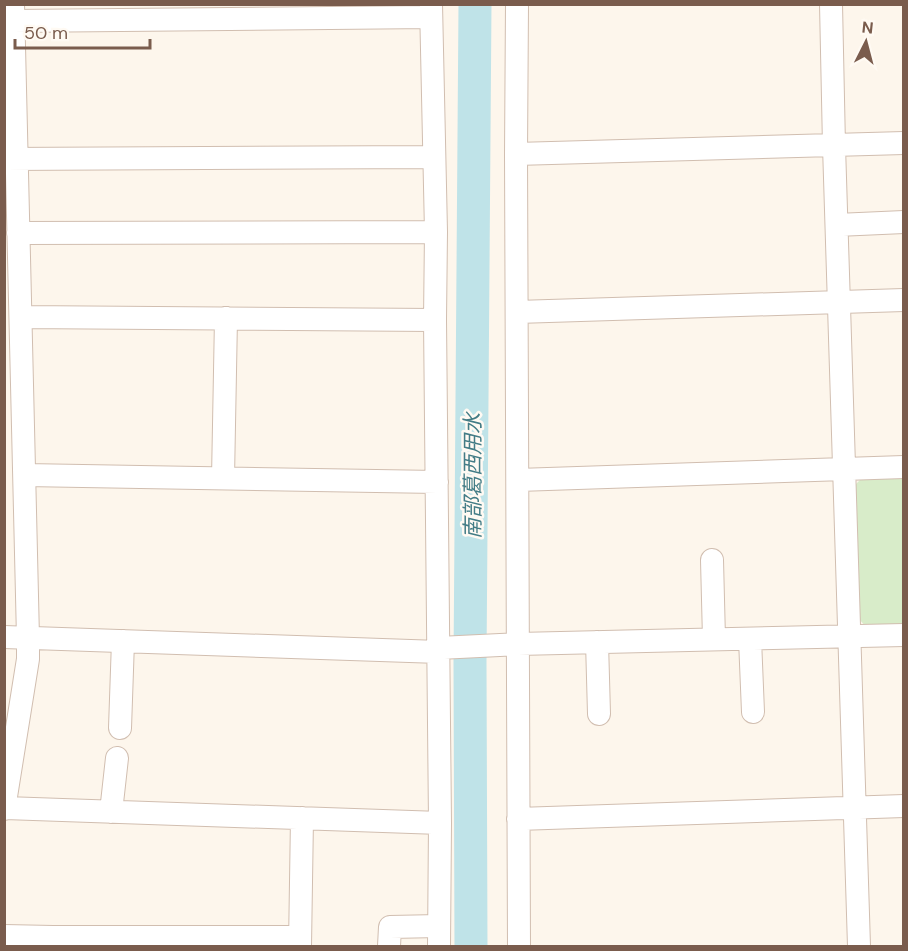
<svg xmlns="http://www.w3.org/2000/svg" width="908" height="951" viewBox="0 0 908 951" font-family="'DM Sans','Noto Sans JP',sans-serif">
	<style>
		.green { fill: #d8ecc9 }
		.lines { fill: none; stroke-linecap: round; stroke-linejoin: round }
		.river { stroke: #bfe3e8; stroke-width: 33 }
		.minor-casing { stroke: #d1beb0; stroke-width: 24 }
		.minor { stroke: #fff; stroke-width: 22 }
		.labels { text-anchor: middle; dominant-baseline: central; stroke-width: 5; stroke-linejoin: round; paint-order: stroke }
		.water-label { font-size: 21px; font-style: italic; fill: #437c86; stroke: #fffaf3 }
	</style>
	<rect width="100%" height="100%" fill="#fdf6ec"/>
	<!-- green -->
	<path class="green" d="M903 477V627L868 629 859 619 855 485 862 478Z"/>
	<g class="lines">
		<!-- river -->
		<path class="river" d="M471 946 470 663 475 4"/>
		<!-- minor casing -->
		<g class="minor-casing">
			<path id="minor" d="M431 4 436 232 435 320 440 823 439 946
				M517 4 516 154 519 946
				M831 4 834 146 859 946
				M13 21 431 17
				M516 154 904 143
				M4 159 433 157
				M837 225 904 222
				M18 233 436 232
				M517 312 904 300
				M21 317 435 320
				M25 475 437 482
				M223 478 226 318
				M518 480 904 467
				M712 560 714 639
				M4 637 439 652
				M750 639 753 712
				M597 642 599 714
				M439 648 518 644 904 635
				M120 728 123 641
				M5 808 440 823
				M4 809 28 659V638L13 4
				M111 812 117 758
				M518 819 904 806
				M4 936 53 937H300
				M300 946 302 818
				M389 946 390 927 439 926"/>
		</g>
		<!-- minor -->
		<use href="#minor" class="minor"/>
	</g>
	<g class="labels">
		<!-- water labels -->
		<g class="water-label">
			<text transform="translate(473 476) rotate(-90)">南部葛西用水</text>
		</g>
	</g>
	<!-- border -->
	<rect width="908" height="951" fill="none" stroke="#7a5c4d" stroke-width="12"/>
	<!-- north arrow -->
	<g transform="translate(866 42) rotate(6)" stroke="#fffaf3" stroke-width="4.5" paint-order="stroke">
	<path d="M0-4.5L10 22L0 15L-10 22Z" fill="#7a5c4d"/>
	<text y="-9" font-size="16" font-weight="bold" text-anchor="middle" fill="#7a5c4d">N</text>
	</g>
	<!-- scale -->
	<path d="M15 39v9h135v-9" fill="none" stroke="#7a5c4d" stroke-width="3"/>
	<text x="24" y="39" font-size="18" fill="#7a5c4d" stroke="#fffaf3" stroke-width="4.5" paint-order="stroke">50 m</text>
</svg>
